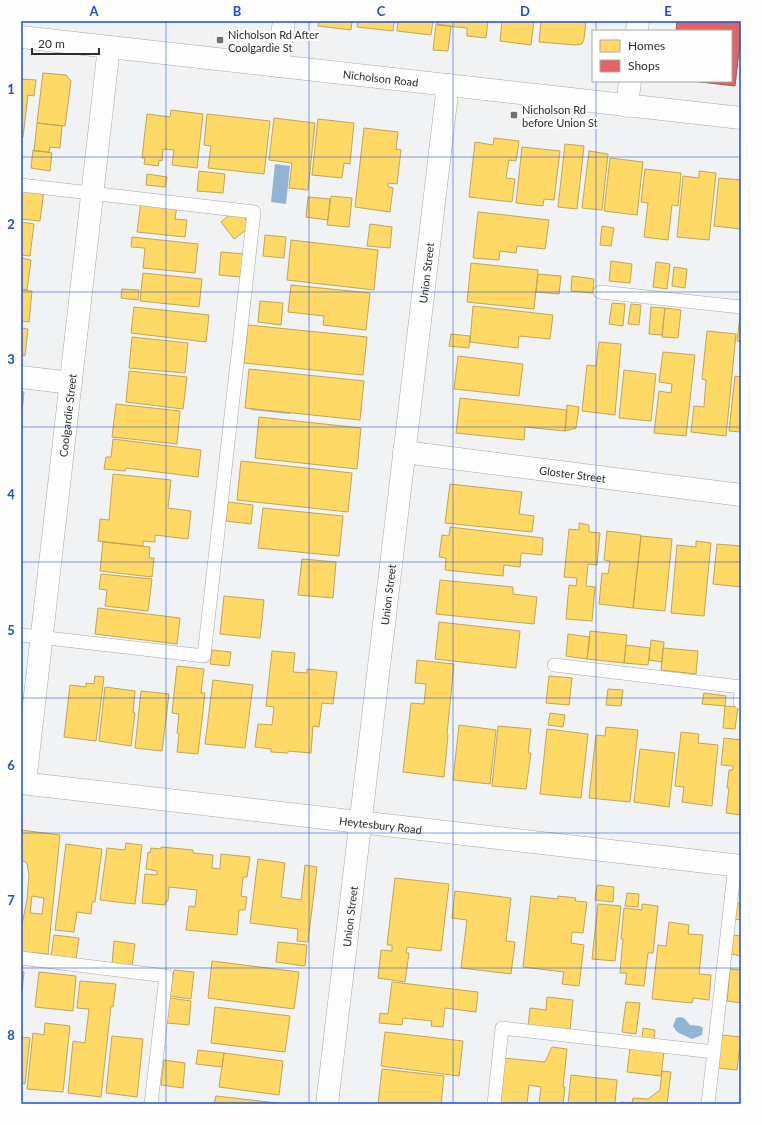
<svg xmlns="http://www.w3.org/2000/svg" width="762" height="1125" viewBox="0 0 762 1125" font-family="Lato,sans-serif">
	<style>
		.water { fill: #91b3d6 }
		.homes { fill: #ffd966; stroke: #c0a555; fill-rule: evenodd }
		.shops { fill: #e06666; stroke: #a55 }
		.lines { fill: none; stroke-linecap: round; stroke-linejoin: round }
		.lane-casing { stroke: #a7a7a8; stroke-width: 14 }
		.street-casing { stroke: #a7a7a8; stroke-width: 23 }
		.secondary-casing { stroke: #a7a7a8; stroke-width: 23 }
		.lane { stroke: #fdfdfd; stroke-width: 13 }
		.street { stroke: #fdfdfd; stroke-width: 22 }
		.secondary { stroke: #fdfdfd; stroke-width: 22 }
		.grid { fill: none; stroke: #1d4ed8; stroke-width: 1; stroke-opacity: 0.55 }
		.poi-dot { fill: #727273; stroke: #fefeff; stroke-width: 1.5 }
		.labels { text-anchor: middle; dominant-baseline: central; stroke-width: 4; stroke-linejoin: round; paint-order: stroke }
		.poi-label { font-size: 11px; fill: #2d2d2e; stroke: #fefeff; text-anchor: start }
		.street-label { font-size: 11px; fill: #2d2d2e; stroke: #fefeff }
		.neatline { fill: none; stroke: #1d4ed8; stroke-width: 1.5 }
		.grid-label { font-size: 13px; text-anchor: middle; font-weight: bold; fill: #1d4ed8 }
	</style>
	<rect width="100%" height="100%" fill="#f1f2f3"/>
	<!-- water -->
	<path class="water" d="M275 164 290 166 286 204 271 202Z
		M251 403 291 406 290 414 251 410Z
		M680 1017 684 1018 690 1025 700 1026 703 1028 702 1035 692 1039 677 1032 673 1026 676 1018Z"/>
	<!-- homes -->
	<path class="homes" d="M319 21H352L351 30 318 26Z
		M358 21H394L393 31 357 27Z
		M398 21H433L431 35 397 31Z
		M437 21H488L486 38 467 36V28L437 25Z
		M502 21H534L531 45 500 41Z
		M541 21H586L584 39 582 44 575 45 539 42Z
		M436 24 451 26 448 51 433 50Z
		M43 73 66 75 71 81 65 126 37 123Z
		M21 79 36 80 34 96 28 95 23 137H21Z
		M171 110 203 114 197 168 172 165 174 150 163 149 162 161 159 160 158 166 144 164 145 158H142L147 114 170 117Z
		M207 114 270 121 264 174 208 168 211 146 204 145Z
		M274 118 315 123 308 190 289 188 292 163 269 160Z
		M318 119 354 123 350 164 344 163 342 178 312 175Z
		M37 123 62 126 60 148 50 147 49 152 34 151Z
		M364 128 398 132 396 149 401 150 397 184 388 183V187L393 188 390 212 355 207Z
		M494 138 519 141 516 161 509 160 506 178 515 179 512 202 469 197 475 142 493 145Z
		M565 144 584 146 577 209 558 207Z
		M522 147 560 151 554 200 544 199 543 206 516 203Z
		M33 150 52 153 50 171 31 168Z
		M589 151 608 154 602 210 582 208Z
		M610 158 643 162 637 215 604 211Z
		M645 169 681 173 678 206 672 205 668 240 644 237 648 203 641 202Z
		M199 171 225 174 223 193 197 191Z
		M699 171 716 173 709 240 677 237 683 176 699 178Z
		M147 174 167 177 165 187 146 185Z
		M719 178 741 180V229L714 226Z
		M21 187 44 190 40 221 21 219Z
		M331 196 352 198 349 227 327 225Z
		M308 197 330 199 328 220 306 217Z
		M141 202 177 206 175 219 187 220 185 237 137 232Z
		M478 212 549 220 545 249 517 246 516 253 500 251 499 260 473 258Z
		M232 213 242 214 247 221 246 230 234 239 221 222Z
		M21 222 34 224 30 256 21 255Z
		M370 224 392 227 390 248 367 246Z
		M602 226 614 228 611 246 600 245Z
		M265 235 286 237 284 258 263 256Z
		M132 237 198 244 195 273 143 268 145 248 131 247Z
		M291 240 378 250 374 290 287 280Z
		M221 252 244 254 241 277 219 275Z
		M21 258 31 260 27 290 21 289Z
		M611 261 632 264 630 283 609 281Z
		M656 262 670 264 667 289 653 287Z
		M471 263 538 270 534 309 467 302Z
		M674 267 687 269 685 288 672 286Z
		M143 273 202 279 199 307 140 301Z
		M538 274 561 276 559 294 536 292Z
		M572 276 594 279 593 293 571 291Z
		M291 285 370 293 366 330 323 325 324 316 288 312Z
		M122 289 139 290 138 300 121 298Z
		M21 290 32 291 29 322 21 321Z
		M260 301 283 303 281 325 258 322Z
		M612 303 625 304 623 326 609 324Z
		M631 304 641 305 639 325 628 324Z
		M473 306 553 315 550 339 519 336 518 348 470 342Z
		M134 307 209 315 206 342 131 333Z
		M651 307 665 308 662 335 649 334Z
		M665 308 681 310 678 338 662 337Z
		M740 316H741V342L737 341Z
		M248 325 367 337 363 375 244 363Z
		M21 328 28 329 25 356 21 355Z
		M707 331 736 334 726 436 691 432 694 406 704 407 706 380 702 379Z
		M451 334 470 336 469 348 449 346Z
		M132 337 188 343 185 373 129 368Z
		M599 342 621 344 615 415 582 411 587 365 596 366Z
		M663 352 695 355 686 436 654 433 659 391 671 393 672 384 659 382Z
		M458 356 523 364 519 396 454 389Z
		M249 369 364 381 360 420 245 408Z
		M624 370 656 374 651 421 619 418Z
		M129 371 187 377 183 409 126 402Z
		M735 376 741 377V432L729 431Z
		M21 392H24L21 419Z
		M460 398 567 410 565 431 525 427 524 440 456 433Z
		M116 404 180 411 177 444 112 437Z
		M567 405 579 407 576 428 565 431Z
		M259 417 361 428 357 469 255 458Z
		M113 439 201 450 198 477 126 468 125 471 104 469 106 457H111Z
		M241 461 352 473 348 512 237 500Z
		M113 474 171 480 168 508 191 511 188 539 155 535V542L143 541V546L98 541 100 519 109 520Z
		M450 484 522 492 519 514 534 516 532 532 445 523Z
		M228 502 253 505 251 524 226 521Z
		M263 508 343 516 339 556 258 548Z
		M579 523 589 525V532L600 533 597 565 588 564 586 586 595 587 592 621 566 619 569 585 576 586 577 578 564 577 569 529 579 530Z
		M450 527 543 538 542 555 521 553 520 567 504 565 503 576 445 570 446 558 439 557 442 535 449 536Z
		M607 531 641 535 633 608 599 604 602 573 608 574 610 561 604 560Z
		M641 536 672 539 665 611 633 608Z
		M696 541 711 543 704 616 671 613 677 545 696 547Z
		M103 542 150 547 149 558H154L152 577 100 571Z
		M717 544 741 546V587L713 584Z
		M302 559 336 562 333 598 298 595Z
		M101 574 152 579 148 611 105 606 107 590 99 589Z
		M440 580 513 587V594L537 597 534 624 436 614Z
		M224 596 264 600 260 638 220 634Z
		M98 608 180 618 177 644 95 634Z
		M439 622 520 631 516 668 435 659Z
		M590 631 627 635 624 663 587 659Z
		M568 634 590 637 587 659 566 656Z
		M651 640 664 642 662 662 649 660Z
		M626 645 650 648 648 665 624 663Z
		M663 648 698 651 696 674 661 670Z
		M212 650 231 652 229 666 210 664Z
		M272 651 295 653 293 672 307 673V669L337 672 333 704 322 703 319 727 313 726 311 753 288 751V753L271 752V749L255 747 258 724 272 725 274 707 266 706Z
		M417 660 454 664 447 734 448 735 444 777 403 772 411 703 424 704 426 684 415 683Z
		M177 666 204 669 201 693H205L198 754 177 752 179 734 177 733 179 714 172 713Z
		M95 676 104 677 96 741 64 737 70 685 86 687V683L94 684Z
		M549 676 572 678 569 705 546 703Z
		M213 680 253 685 245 748 205 744Z
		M105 687 135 691 133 713H135L131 746 99 741Z
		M608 689 623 690 621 706 606 705Z
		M141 691 169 694 162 751 135 748Z
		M704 693 726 696 725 706 702 704Z
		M725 706 738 707 735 729 723 728Z
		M550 713 565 715 563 727 548 725Z
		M459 725 496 730 490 784 453 780Z
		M498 726 531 729 528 753H531L526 789 492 786Z
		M606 727 638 730 630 802 589 798 596 735 605 736Z
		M547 729 588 734 581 798 540 794Z
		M681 732 699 734 698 743 718 745 712 806 682 802 684 787 675 786Z
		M724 738 741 740V815L726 813 729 788H727L729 770H733V766L721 765Z
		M640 749 675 753 669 807 634 802Z
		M21 830 60 835 48 954 21 952V929L27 900 29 875 27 864 24 861 21 862ZM32 896 44 898 42 914 30 913Z
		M126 843 142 845 135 904 100 900 107 848 125 850Z
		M66 844 102 849 95 902H92L91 914 77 912 74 932 55 930Z
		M161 847 193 850V853L213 855 212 868 220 869 221 854 250 857 247 877H243L241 896 247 897 245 910H239L237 935 186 930 189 906 195 907 197 890 169 887 168 901H166L165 905 142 903 145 874 157 875V871L146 869 148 852 150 853 151 848 161 849Z
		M258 859 285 863 281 897 301 900 305 865 317 867 308 942 297 941 298 929 250 923Z
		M395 878 449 884 441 951 407 947 406 953H409L405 982 378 978 381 950 392 951V945H387Z
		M597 885 614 887 613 902 595 900Z
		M455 891 511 898 506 941 515 942 511 974 461 968 467 920 452 918Z
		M627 893 639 894 638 907 625 906Z
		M531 896 558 899V896L576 898 575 901 587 902 583 933 572 932 571 943 584 945 579 986 562 984 564 972 523 967Z
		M736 903H741V920L734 919Z
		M598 904 621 906 615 961 592 959Z
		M642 904 658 906 653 953H648L644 986 625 984 627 973H620L623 939H621L624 908 642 910Z
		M669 922 689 925 688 934 703 935 699 974 711 975 709 1000 693 998 692 1003 652 999 658 945 666 946Z
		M54 935 79 938 76 960 51 957Z
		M733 935 741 936V956L731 954Z
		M114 941 135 944 132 966 112 964Z
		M278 942 307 945 305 966 276 962Z
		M212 961 299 972 294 1009 208 998Z
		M730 969 741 970V1003L727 1001Z
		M174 970 194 972 191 999 170 996Z
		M21 971 24 972 22 991H21Z
		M39 972 76 976 73 1011 35 1007Z
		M80 981 116 984 113 1007 111 1006 101 1097 68 1093 73 1041 85 1043 89 1009 77 1008Z
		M392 982 478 992 476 1012 445 1008 443 1027 431 1026 432 1021 403 1018 402 1025 379 1023 380 1013 388 1014Z
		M547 997 573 1000 570 1030 528 1026 530 1008 546 1010Z
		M170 998 191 1001 189 1025 167 1023Z
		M626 1002 640 1003 636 1034 622 1032Z
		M215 1007 290 1016 285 1052 211 1043Z
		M45 1023 70 1026 63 1092 27 1089 33 1033 44 1035Z
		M643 1028 655 1030 654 1040 642 1039Z
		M385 1032 463 1041 459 1076 381 1066Z
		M722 1035 741 1037 737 1070 718 1068Z
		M112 1036 143 1039 137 1097 106 1093Z
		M21 1037 30 1038 25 1084 21 1083Z
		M552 1047 567 1049 563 1087H565L563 1104H539L541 1087 529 1085 527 1104H498L503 1058 545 1062Z
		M630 1048 664 1052 661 1076 627 1072Z
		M198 1050 224 1053 222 1067 196 1064Z
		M224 1053 283 1061 279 1095 219 1087Z
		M164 1060 185 1063 183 1088 161 1085Z
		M382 1069 444 1076 441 1104H378Z
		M662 1071 671 1072 667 1104H621V1102L632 1103 633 1098 648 1099 660 1090Z
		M571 1075 617 1080 615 1104H568Z
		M216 1096 277 1103V1104H214Z"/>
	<!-- shops -->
	<path class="shops" d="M677 21H741V34L735 86 692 81H731V31H676Z"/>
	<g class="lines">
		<!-- lane casing -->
		<g class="lane-casing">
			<path id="lane" d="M21 185 254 212 204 656 21 635
				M600 292 741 307
				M554 665 741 687
				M741 694 740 702 741 703
				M21 958 166 976 151 1104
				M494 1104 502 1028 714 1052
				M708 1104 735 865"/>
		</g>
		<!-- street casing -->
		<g class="street-casing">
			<g id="street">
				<path d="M637 31 638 21"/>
				<path d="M278 66 284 21"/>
				<path d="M627 106 630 81"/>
				<path d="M21 377 71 383"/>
				<path id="s1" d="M404 452 741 495"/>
				<path id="s2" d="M21 783 741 866"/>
				<path id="s3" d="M25 783 109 47"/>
				<path id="s4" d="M327 1104 448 85"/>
			</g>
		</g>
		<!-- secondary casing -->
		<g class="secondary-casing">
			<g id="secondary">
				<path id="s5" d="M21 37 741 118"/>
			</g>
		</g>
		<!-- lane -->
		<use href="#lane" class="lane"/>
		<!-- street -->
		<use href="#street" class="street"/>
		<!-- secondary -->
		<use href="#secondary" class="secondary"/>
	</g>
	<!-- grid -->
	<path class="grid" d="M166 21V1104M309 21V1104M453 21V1104M596 21V31M596 81V1104M21 157H741M21 292H741M21 427H741M21 562H741M21 698H741M21 833H741M21 968H741"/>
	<!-- markers -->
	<g class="poi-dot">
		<rect x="216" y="36" width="8" height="8" rx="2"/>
		<rect x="510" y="111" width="8" height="8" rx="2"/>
	</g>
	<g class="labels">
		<!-- poi labels -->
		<g class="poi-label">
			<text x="228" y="34">Nicholson Rd After<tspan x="228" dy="13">Coolgardie St</tspan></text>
			<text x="522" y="109">Nicholson Rd<tspan x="522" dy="13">before Union St</tspan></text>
		</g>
		<!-- street labels -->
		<g class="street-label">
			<text stroke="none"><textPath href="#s5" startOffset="362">Nicholson Road</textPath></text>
			<text stroke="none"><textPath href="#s4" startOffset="837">Union Street</textPath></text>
			<text stroke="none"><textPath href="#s3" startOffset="370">Coolgardie Street</textPath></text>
			<text stroke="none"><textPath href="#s1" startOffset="170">Gloster Street</textPath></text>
			<text stroke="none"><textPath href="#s4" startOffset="513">Union Street</textPath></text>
			<text stroke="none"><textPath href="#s2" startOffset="362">Heytesbury Road</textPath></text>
			<text stroke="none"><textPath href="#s4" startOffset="189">Union Street</textPath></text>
		</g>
	</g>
	<!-- border -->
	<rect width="762" height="1125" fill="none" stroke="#fefeff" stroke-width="44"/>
	<!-- legend -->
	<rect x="592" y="30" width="140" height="52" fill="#fefeff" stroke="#aaaaab"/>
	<rect x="600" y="40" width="20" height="12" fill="#ffd966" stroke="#aaaaab"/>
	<text x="628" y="50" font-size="12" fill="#2d2d2e">Homes</text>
	<rect x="600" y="60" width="20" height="12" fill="#e06666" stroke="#aaaaab"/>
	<text x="628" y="70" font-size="12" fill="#2d2d2e">Shops</text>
	<!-- scale -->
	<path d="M32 48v6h67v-6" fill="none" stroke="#2d2d2e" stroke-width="2"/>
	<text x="38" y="48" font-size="12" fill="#2d2d2e" stroke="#fefeff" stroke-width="3" paint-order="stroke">20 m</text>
	<rect x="22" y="22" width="718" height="1081" class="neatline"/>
	<g class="grid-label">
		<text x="94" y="16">A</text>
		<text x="237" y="16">B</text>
		<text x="381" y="16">C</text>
		<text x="525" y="16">D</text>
		<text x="668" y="16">E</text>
		<text x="11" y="94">1</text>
		<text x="11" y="229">2</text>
		<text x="11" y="364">3</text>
		<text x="11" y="499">4</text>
		<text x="11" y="635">5</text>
		<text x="11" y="770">6</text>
		<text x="11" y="905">7</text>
		<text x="11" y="1040">8</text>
	</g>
</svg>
